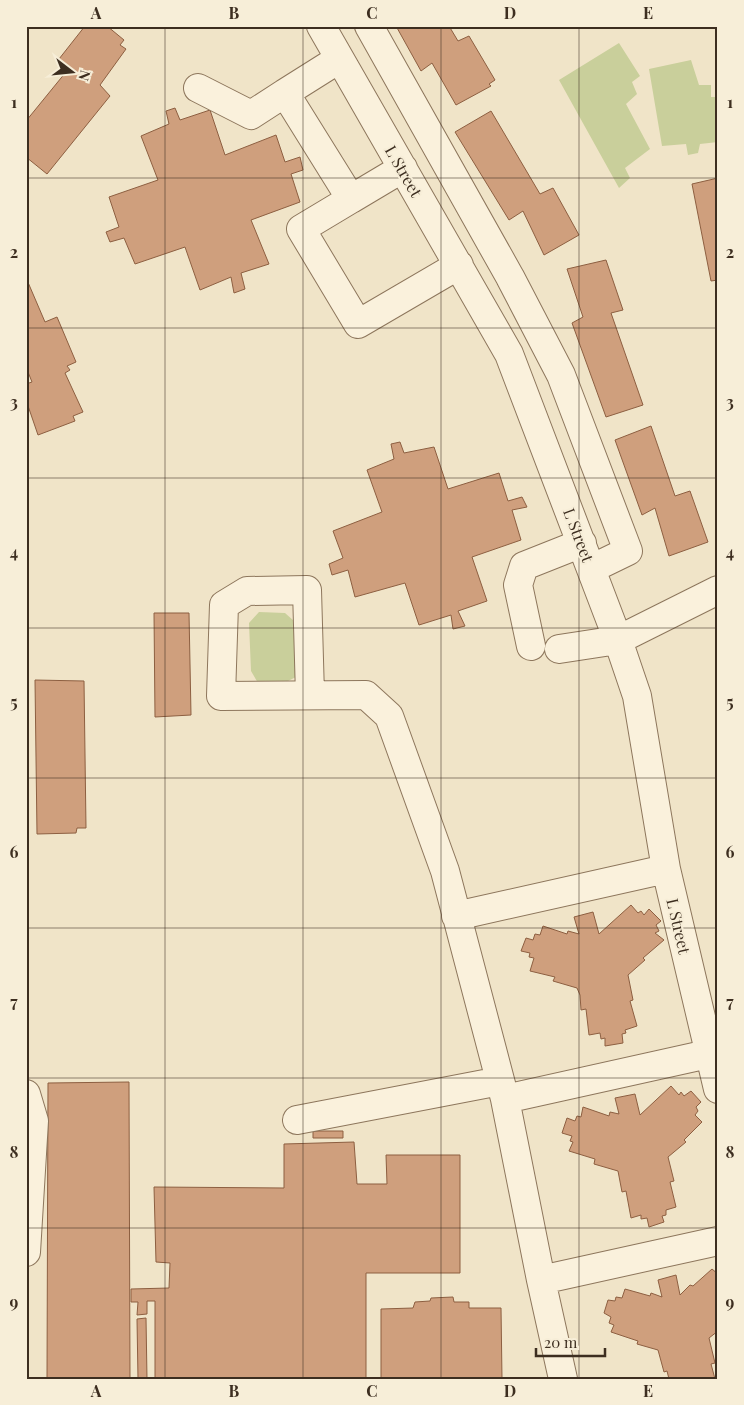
<svg xmlns="http://www.w3.org/2000/svg" width="744" height="1405" viewBox="0 0 744 1405" font-family="'Playfair Display',serif">
	<style>
		.green { fill: #c9cf9b }
		.building { fill: #cf9f7d; stroke: #8d5f41 }
		.lines { fill: none; stroke-linecap: round; stroke-linejoin: round }
		.minor-casing { stroke: #8d765c; stroke-width: 30 }
		.minor { stroke: #faf1dc; stroke-width: 28 }
		.grid { fill: none; stroke: #3d2e20; stroke-width: 1; stroke-opacity: 0.55 }
		.labels { text-anchor: middle; dominant-baseline: central; stroke-width: 4; stroke-linejoin: round; paint-order: stroke }
		.street-label { font-size: 16px; fill: #3d2e20; stroke: #f7eed8 }
		.neatline { fill: none; stroke: #3d2e20; stroke-width: 2 }
		.grid-label { font-size: 16px; text-anchor: middle; font-weight: bold; fill: #3d2e20 }
	</style>
	<rect width="100%" height="100%" fill="#f0e4c8"/>
	<!-- green -->
	<path class="green" d="M619 43 640 76 632 82 637 94 626 104 650 149 625 168 630 178 619 188 559 80Z
		M691 60 699 85H711V97H718V142L700 144 698 153 688 155 686 144 662 146 649 69Z
		M259 612 285 613 294 621 296 677 282 684 258 683 251 671 249 623Z"/>
	<!-- building -->
	<path class="building" d="M85 26H107L124 40 120 45 126 49 100 85 110 96 47 174 26 157V121L70 67 59 59Z
		M396 26H449L458 41 469 36 495 80 489 84 491 86 456 105 432 63 421 71Z
		M175 108 180 120 210 110 225 155 276 135 285 162 300 157 303 170 291 174 300 202 251 220 269 264 241 273 245 289 234 293 231 277 200 290 185 247 135 264 124 238 110 242 106 232 119 227 109 197 158 180 141 136 169 124 166 111Z
		M491 111 540 194 553 188 579 235 544 255 523 211 509 220 455 132Z
		M718 178V280L711 281 692 184Z
		M606 260 623 310 611 313 643 405 606 417 572 323 583 317 567 269Z
		M27 280 45 322 57 317 76 362 67 366 70 370 65 373 83 412 73 416 75 421 38 435 26 400V384L32 382 26 367Z
		M651 426 675 496 690 491 708 542 669 556 655 508 642 515 615 440Z
		M400 442 404 453 434 447 448 489 499 473 508 501 522 497 527 507 512 510 521 540 472 557 487 601 458 611 465 626 453 629 451 615 419 625 405 583 355 597 348 570 332 575 329 564 343 558 333 531 382 512 367 470 394 459 391 444Z
		M154 613H189L191 715 155 717Z
		M35 680 84 681 86 828H77L76 833 37 834Z
		M631 905 638 913 641 911 644 915 649 909 661 921 656 925 659 931 655 933 664 940 643 958 645 960 628 975 633 1000 630 1001 637 1026 625 1030 626 1033 622 1034 623 1043 605 1046V1038L601 1039 600 1033 589 1035 586 1009 581 1010 580 995 577 988 553 981 555 977 530 971 534 958 529 957 530 953 521 951 526 938 533 940 535 934 540 935 543 926 567 934 568 931 579 934 574 917 593 912 599 934Z
		M129 1082 130 1379H47L48 1083Z
		M671 1086 679 1095 681 1092 684 1096 691 1091 701 1102 696 1107 698 1111 695 1115 702 1122 684 1140 686 1142 668 1157 674 1181 670 1182 676 1207 666 1210V1215L662 1216 664 1222 649 1227 647 1218 641 1219V1215L631 1218 626 1191 622 1192 618 1171 594 1164 595 1159 569 1151 573 1142 570 1141 572 1136 562 1133 567 1118 575 1121 577 1116 581 1117 583 1107 609 1116 610 1112 619 1114 615 1098 635 1094 640 1115Z
		M313 1131H343V1138H313Z
		M354 1142 357 1184H387L386 1155H460V1273H366V1379H155V1301H147V1314L137 1315 138 1302H131V1289L169 1288 170 1263 156 1262 154 1187 284 1188V1144Z
		M712 1269 718 1274V1331L709 1338 715 1363 711 1364 715 1379H669L667 1371 664 1372 658 1350 637 1344 638 1341 611 1332 614 1325 609 1323 611 1317 604 1313 608 1300 615 1301 616 1297 622 1298 625 1289 650 1296 651 1293 662 1297 658 1280 676 1275 680 1295 690 1285 693 1286Z
		M453 1297 454 1302H469V1308H501L502 1379H381V1309L413 1308 415 1302 430 1301 431 1298Z
		M146 1318 147 1379H138L137 1319Z"/>
	<g class="lines">
		<!-- minor casing -->
		<g class="minor-casing">
			<path id="minor" d="M321 26 509 354 618 640 637 696 666 869 718 1089
				M369 26 510 277 561 375 628 551 591 569
				M339 59 285 93 351 199 301 229 358 324 459 265
				M198 88 251 115 285 93
				M351 199 403 168
				M531 646 518 585 524 566 582 543
				M559 649 618 640 718 590
				M310 695 307 590 247 591 224 605 221 696 366 695 389 716 445 871 505 1099 541 1280 563 1379
				M456 916 666 869
				M26 1094 34 1121 26 1252
				M505 1099 708 1054
				M297 1120 500 1081
				M541 1280 718 1241"/>
		</g>
		<!-- minor -->
		<use href="#minor" class="minor"/>
	</g>
	<!-- grid -->
	<path class="grid" d="M165 26V1379M303 26V1379M441 26V1379M579 26V1379M26 178H718M26 328H718M26 478H718M26 628H718M26 778H718M26 928H718M26 1078H718M26 1228H718"/>
	<g class="labels">
		<!-- street labels -->
		<g class="street-label">
			<text transform="translate(404 171) rotate(60)">L Street</text>
			<text transform="translate(579 535) rotate(69)">L Street</text>
			<text transform="translate(679 926) rotate(77)">L Street</text>
		</g>
	</g>
	<!-- border -->
	<rect width="744" height="1405" fill="none" stroke="#f7eed8" stroke-width="55"/>
	<!-- north arrow -->
	<g transform="translate(72 72) rotate(106)" stroke="#f7eed8" stroke-width="4" paint-order="stroke">
	<path d="M0-4L9 19L0 12L-9 19Z" fill="#3d2e20"/>
	<text y="-8" font-size="14" font-weight="bold" text-anchor="middle" fill="#3d2e20">N</text>
	</g>
	<!-- scale -->
	<path d="M536 1348v8h69v-8" fill="none" stroke="#3d2e20" stroke-width="2.5"/>
	<text x="544" y="1348" font-size="15" fill="#3d2e20" stroke="#f7eed8" stroke-width="4" paint-order="stroke">20 m</text>
	<rect x="28" y="28" width="688" height="1350" class="neatline"/>
	<g class="grid-label">
		<text x="96" y="19">A</text>
		<text x="234" y="19">B</text>
		<text x="372" y="19">C</text>
		<text x="510" y="19">D</text>
		<text x="648" y="19">E</text>
		<text x="14" y="108">1</text>
		<text x="730" y="108">1</text>
		<text x="14" y="258">2</text>
		<text x="730" y="258">2</text>
		<text x="14" y="408">3</text>
		<text x="730" y="408">3</text>
		<text x="14" y="558">4</text>
		<text x="730" y="558">4</text>
		<text x="14" y="708">5</text>
		<text x="730" y="708">5</text>
		<text x="14" y="858">6</text>
		<text x="730" y="858">6</text>
		<text x="14" y="1008">7</text>
		<text x="730" y="1008">7</text>
		<text x="14" y="1158">8</text>
		<text x="730" y="1158">8</text>
		<text x="14" y="1308">9</text>
		<text x="730" y="1308">9</text>
		<text x="96" y="1397">A</text>
		<text x="234" y="1397">B</text>
		<text x="372" y="1397">C</text>
		<text x="510" y="1397">D</text>
		<text x="648" y="1397">E</text>
	</g>
</svg>
